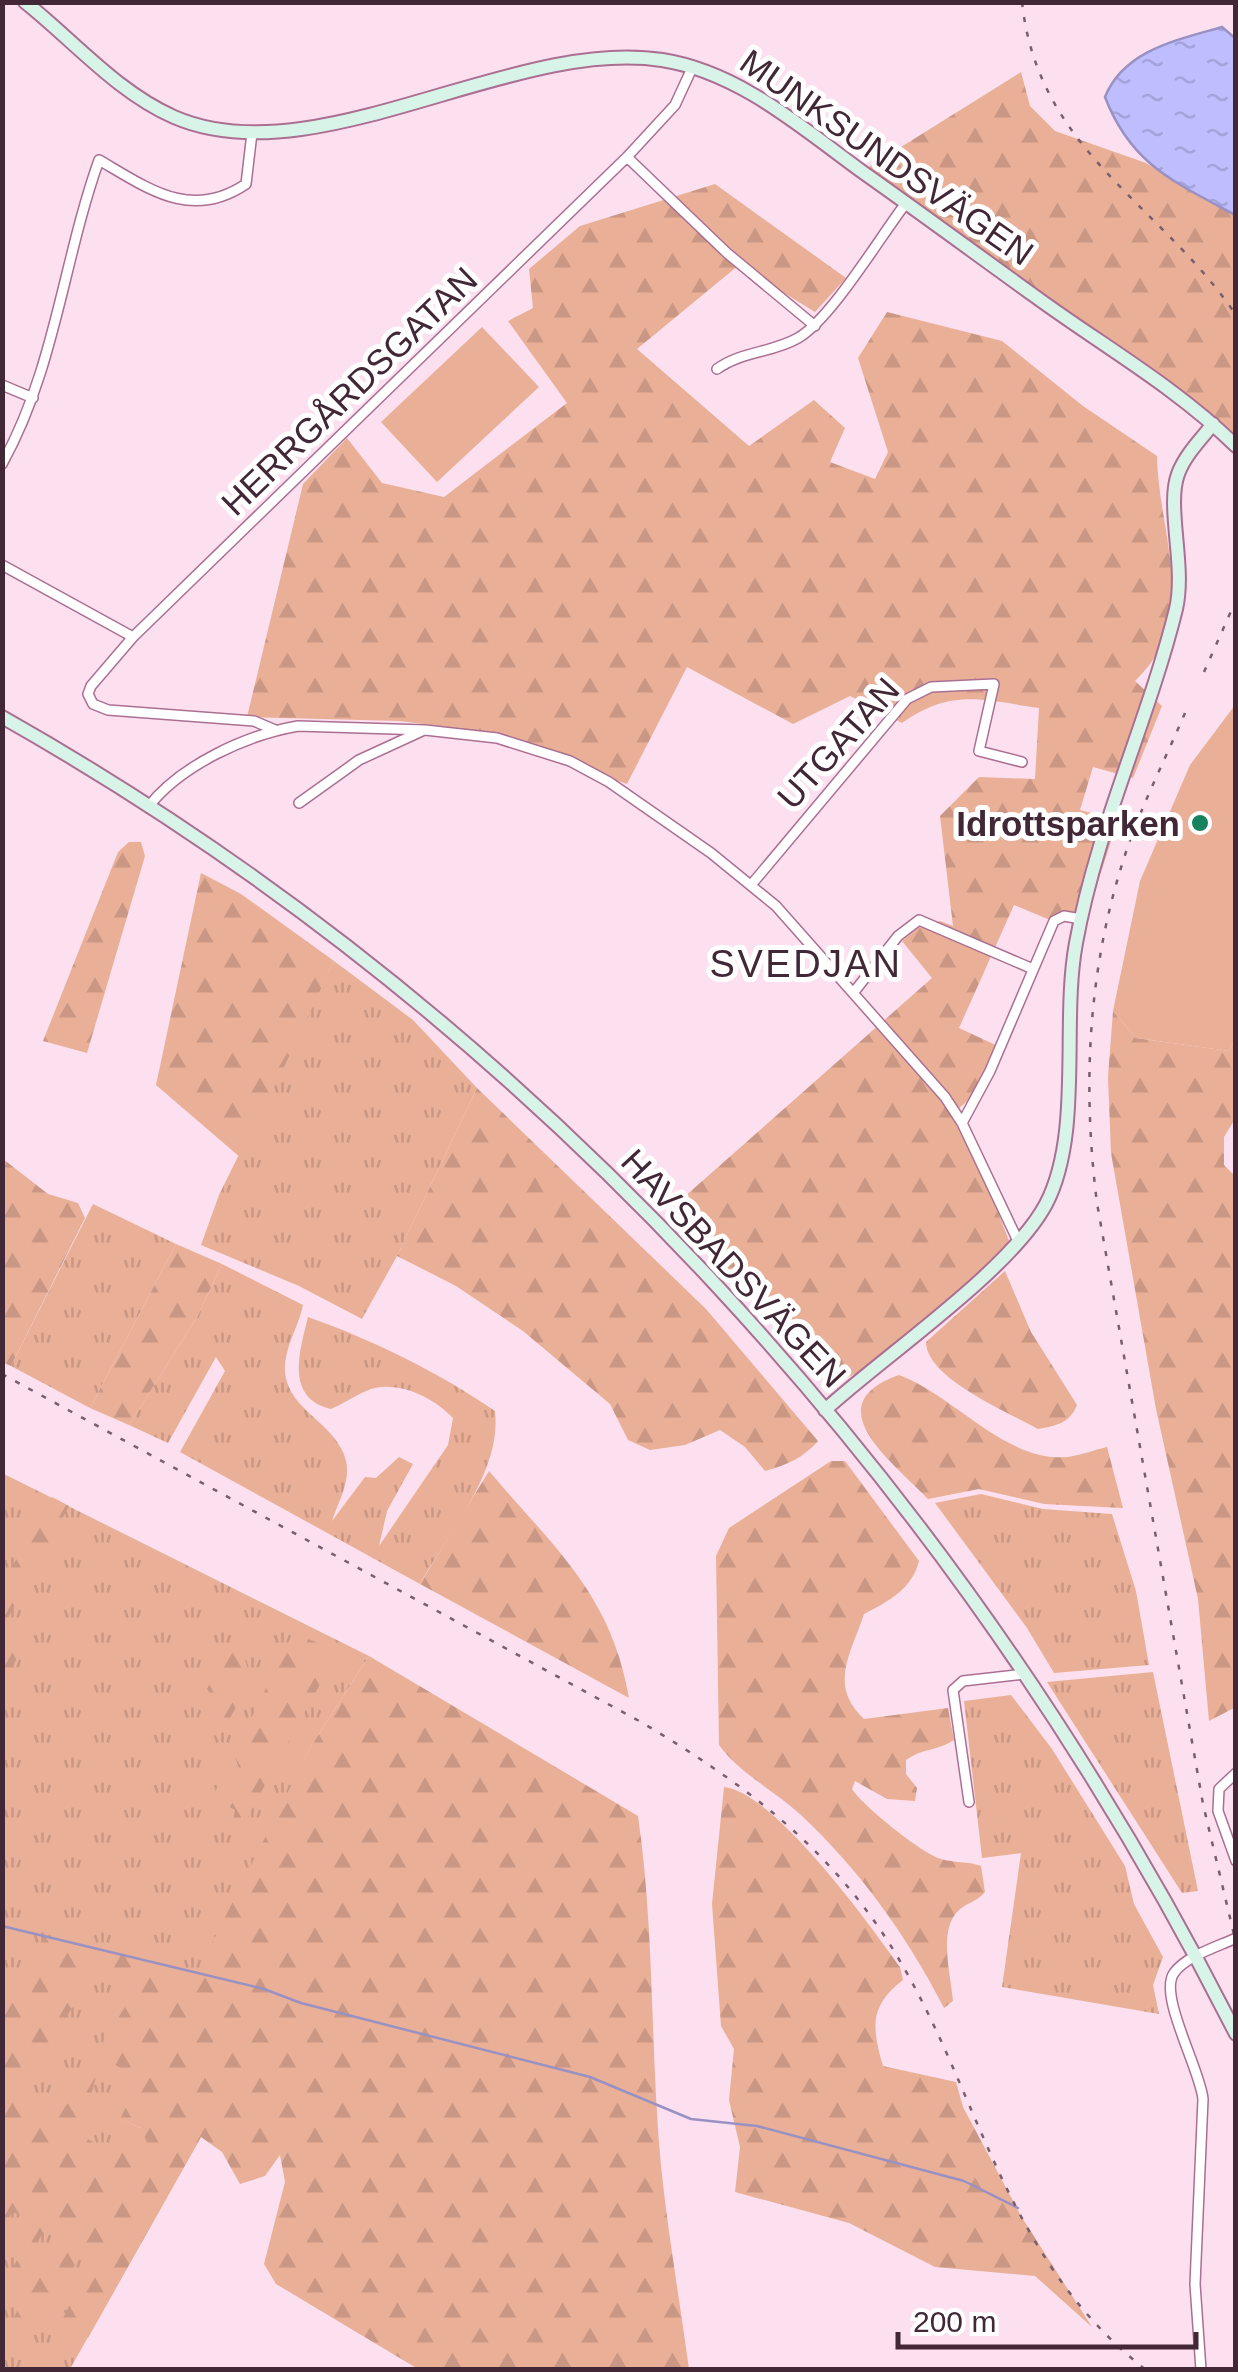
<svg xmlns="http://www.w3.org/2000/svg" width="1238" height="2372" viewBox="0 0 1238 2372" font-family="Arial,sans-serif">
	<style>
		.grass { fill: url(#grass-tufts) }
		.forest { fill: url(#forest-firs); fill-rule: evenodd }
		.green { fill: #e9b097 }
		.water { fill: url(#water-ripples); stroke: #9991c3; stroke-width: 2.5 }
		.lines { fill: none; stroke-linecap: round; stroke-linejoin: round }
		.stream { stroke: #9991c3; stroke-width: 2.5 }
		.street-casing { stroke: #ab6f92; stroke-width: 12 }
		.secondary-casing { stroke: #ab6f92; stroke-width: 16 }
		.street { stroke: #fff; stroke-width: 9 }
		.secondary { stroke: #d8f4e8; stroke-width: 12 }
		.rail { stroke: #795e6d; stroke-width: 2.5; stroke-dasharray: 5 10; stroke-linecap: butt }
		.poi-dot { fill: #17825f; stroke: #fff; stroke-width: 4 }
		.labels { text-anchor: middle; dominant-baseline: central; stroke-width: 10; stroke-linejoin: round; paint-order: stroke }
		.street-label { font-size: 35px; fill: #422837; stroke: #fff }
		.poi-label { font-size: 35px; font-weight: bold; fill: #422837; stroke: #fff; text-anchor: end }
		.neighbourhood-label { font-size: 38px; letter-spacing: 2.5px; fill: #422837; stroke: #fff }
	</style>
	<defs>
		<pattern id="grass-tufts" width="24" height="20" patternUnits="userSpaceOnUse" patternTransform="scale(2.5)"><rect width="24" height="20" fill="#e9b097"/><path d="M3 7l-1-3M5 7V3M7 7l1-3M15 17l-1-3M17 17v-4M19 17l1-3" fill="none" stroke="#c99783"/></pattern>
		<pattern id="forest-firs" width="22" height="20" patternUnits="userSpaceOnUse" patternTransform="scale(2.5)"><rect width="22" height="20" fill="#e9b097"/><path d="M5 1l3.5 6h-7zM16 11l3.5 6h-7z" fill="#c99783"/></pattern>
		<pattern id="water-ripples" width="26" height="14" patternUnits="userSpaceOnUse" patternTransform="scale(2.5)"><rect width="26" height="14" fill="#bebeff"/><path d="M2 4q2-2 4 0t4 0M15 11q2-2 4 0t4 0" fill="none" stroke="#a4a3db"/></pattern>
	</defs>
	<rect width="100%" height="100%" fill="#fce0ef"/>
	<!-- grass -->
	<path class="grass" d="M334 961 413 1020 477 1088 397 1256 362 1319 299 1286 201 1245 219 1195Z
		M93 1204 176 1244 90 1408 11 1366Z
		M222 1264 303 1305C298 1329 284 1347 285 1372 288 1411 338 1424 346 1461 351 1481 338 1502 332 1521L365 1477 376 1478 399 1457 413 1464 387 1511 379 1546 448 1445 453 1418C433 1397 395 1378 366 1391 354 1396 343 1404 331 1409 284 1398 300 1350 308 1317 373 1340 438 1372 495 1411 502 1471 449 1532 420 1584L180 1452 225 1371 216 1357 168 1443 129 1425 197 1317Z
		M2 1473 369 1656 310 1748 264 1847 121 2119 171 2142 201 2137 70 2369H3Z
		M981 1494 1043 1509 1112 1514 1136 1591 1149 1665 1054 1673 1027 1628 935 1503Z
		M1153 1672 1198 1891 1182 1893 1047 1682Z
		M1011 1695 1052 1749 1125 1866 1134 1904 1163 1957 1153 1985 1159 2014 1002 1987 1021 1853 982 1858 964 1701Z"/>
	<!-- forest -->
	<path class="forest" d="M1021 72 1030 106 1055 131 1146 163 1235 215V447L1215 427 861 172Z
		M715 184 846 278 815 312 739 265 637 349 749 446 814 400 845 428 830 462 875 479 888 452 858 358 887 312 1002 341 1083 406 1157 456C1158 533 1202 618 1135 681L1162 706 1133 778 1093 767 1080 810 1118 820 1087 915 1057 923 1014 905 959 1028 1000 1047 972 1097 951 1115 983 1173 1014 1254 874 1364 829 1387 763 1311 666 1213 932 978 902 941 918 928 940 921 953 926 940 816 979 777 1035 779 1039 708C982 700 952 688 902 723L850 696 793 724 687 667 627 784 473 730 399 721 247 717 303 484 347 438 382 483 444 497 567 403 508 321 533 308 529 269 580 226Z
		M129 842H141L145 856 87 1053 43 1041 118 852Z
		M201 873 241 894 334 961 241 1158 156 1085Z
		M1113 1011 1136 1038 1229 1051 1235 1039V1119L1224 1137V1165L1236 1177V1707L1209 1721 1198 1599 1156 1409 1111 1153 1108 1077Z
		M477 1088 706 1309 818 1441C803 1458 787 1465 765 1471L745 1447 720 1430 685 1445 650 1450 628 1440 610 1404 523 1331 456 1286 397 1256Z
		M3 1159 48 1194 78 1203 85 1218 11 1366 2 1362Z
		M176 1244 222 1264 197 1317 129 1425 90 1408Z
		M1005 1271 1031 1332 1077 1405C1070 1423 1056 1426 1038 1429 1008 1412 926 1378 926 1342Z
		M899 1375C954 1395 1006 1463 1068 1457 1081 1455 1094 1450 1107 1447L1123 1508 1044 1504 979 1489 928 1499C893 1462 814 1405 899 1375Z
		M831 1461H845L919 1561C912 1589 889 1601 864 1614 851 1654 828 1685 864 1719L948 1708 954 1740C938 1751 922 1748 906 1760V1774L917 1788 915 1801 887 1799 855 1781 852 1789C863 1806 921 1853 941 1859 954 1863 968 1861 981 1866L985 1892C977 1902 966 1903 958 1911 938 1930 951 1977 953 2001L944 2008C906 1934 861 1872 801 1815 774 1790 740 1774 719 1745L716 1556 729 1528Z
		M489 1471C553 1547 611 1593 629 1698L420 1584Z
		M52 1497 69 1506 3 1627V1583Z
		M32 1602 43 1606 3 1686V1653Z
		M293 1633 328 1647 330 1666 247 1818 233 1821 235 1810 212 1798 225 1773 238 1790 243 1782 234 1753Z
		M232 1639 241 1644 251 1681 218 1739 206 1723 217 1703 207 1689Z
		M369 1656 638 1816C655 1933 650 2049 661 2166 668 2234 680 2302 689 2369H418L276 2284 264 2264 285 2182 280 2155 265 2176 240 2184 222 2152 201 2137 88 2338 62 2320 94 2258 82 2251 43 2328 24 2316 3 2357V2338L57 2236 45 2229 3 2304V2285L38 2223 12 2212 3 2231V2003L44 1937 197 1973 310 1748ZM93 1971 145 1975 96 2053 140 2080 120 2119 141 2128 148 2145 142 2146 129 2131 107 2150 86 2138 82 2127 96 2077 89 2072 66 2106 56 2108 48 2098 38 2106 47 2119 42 2126 32 2112 16 2105Z
		M724 1787C774 1792 871 1926 900 1967L903 1980C869 2006 872 2028 883 2066L956 2082 963 2107 1021 2216 1092 2327 1035 2276 935 2267 849 2223 735 2192 740 2147 729 2100 734 2049 721 2026 712 1904Z"/>
	<!-- green -->
	<path class="green" d="M482 327 539 387 437 482 381 422Z
		M1235 705V1039L1229 1051 1136 1038 1113 1011 1140 881 1190 765Z"/>
	<!-- water -->
	<path class="water" d="M1222 27 1235 38V215C1175 182 1131 165 1105 97 1124 50 1177 40 1222 27Z"/>
	<g class="lines">
		<!-- stream -->
		<path class="stream" d="M2 1926 264 1989 301 2003 590 2077 691 2119 757 2126 964 2181 1018 2208"/>
		<!-- street casing -->
		<g class="street-casing">
			<path id="street" d="M627 157 727 253 815 326
				M717 369C742 351 772 353 798 338 831 319 880 237 906 203
				M2 385 33 398
				M2 464C55 369 63 261 99 160 149 189 191 221 246 184L252 133
				M2 565 133 637 627 157 675 105 693 66
				M133 637 91 686 88 694 93 704 108 710 254 721 275 730
				M299 803 359 760 422 731
				M148 807C181 765 246 735 298 726L425 730 497 738 570 761 609 782 711 853 776 906 945 1097 962 1123 1018 1241
				M751 885 907 699 931 687 994 684 979 751 1022 762
				M854 992 898 936 919 920 1033 969
				M962 1123 990 1071 1054 921 1064 916 1081 919
				M1236 1773 1219 1789 1218 1811 1236 1861
				M969 1802 953 1690 963 1681 1025 1674
				M1201 2370 1195 2284 1203 2099C1200 2069 1158 1995 1174 1973 1186 1956 1217 1947 1236 1938"/>
		</g>
		<!-- secondary casing -->
		<g class="secondary-casing">
			<path id="secondary" d="M25 2C74 41 117 92 174 117 314 178 512 37 662 60 740 72 803 129 864 173 922 214 979 256 1036 297 1103 346 1176 387 1236 446
				M2 717C535 1018 961 1491 1236 2034
				M825 1410C885 1355 1011 1270 1046 1204 1083 1133 1061 1023 1076 943 1097 827 1148 722 1176 609 1186 566 1166 507 1178 474 1185 455 1201 439 1213 424"/>
		</g>
		<!-- street -->
		<use href="#street" class="street"/>
		<!-- secondary -->
		<use href="#secondary" class="secondary"/>
		<!-- rail -->
		<path class="rail" d="M1022 2C1038 151 1160 203 1236 315
			M1204 672 1236 600
			M1185 713C1165 760 1141 806 1125 855 1088 968 1082 1085 1097 1203L1203 1804 1236 1943
			M2 1374 641 1722C740 1781 826 1844 889 1943 981 2088 999 2255 1146 2370"/>
	</g>
	<!-- markers -->
	<circle class="poi-dot" cx="1200" cy="823" r="10"/>
	<g class="labels">
		<!-- street labels -->
		<g class="street-label">
			<text transform="translate(887 157) rotate(35)">MUNKSUNDSVÄGEN</text>
			<text transform="translate(349 391) rotate(-44)">HERRGÅRDSGATAN</text>
			<text transform="translate(838 743) rotate(-48)">UTGATAN</text>
			<text transform="translate(734 1268) rotate(47)">HAVSBADSVÄGEN</text>
		</g>
		<!-- poi labels -->
		<g class="poi-label">
			<text x="1180" y="823">Idrottsparken</text>
		</g>
		<!-- neighbourhood labels -->
		<g class="neighbourhood-label">
			<text x="806" y="964">SVEDJAN</text>
		</g>
	</g>
	<!-- border -->
	<rect width="1238" height="2372" fill="none" stroke="#422837" stroke-width="10"/>
	<!-- scale -->
	<path d="M898 2332v15h298v-15" fill="none" stroke="#422837" stroke-width="5"/>
	<text x="913" y="2332" font-size="30" fill="#422837" stroke="#ffffff" stroke-width="8" paint-order="stroke">200 m</text>
</svg>
